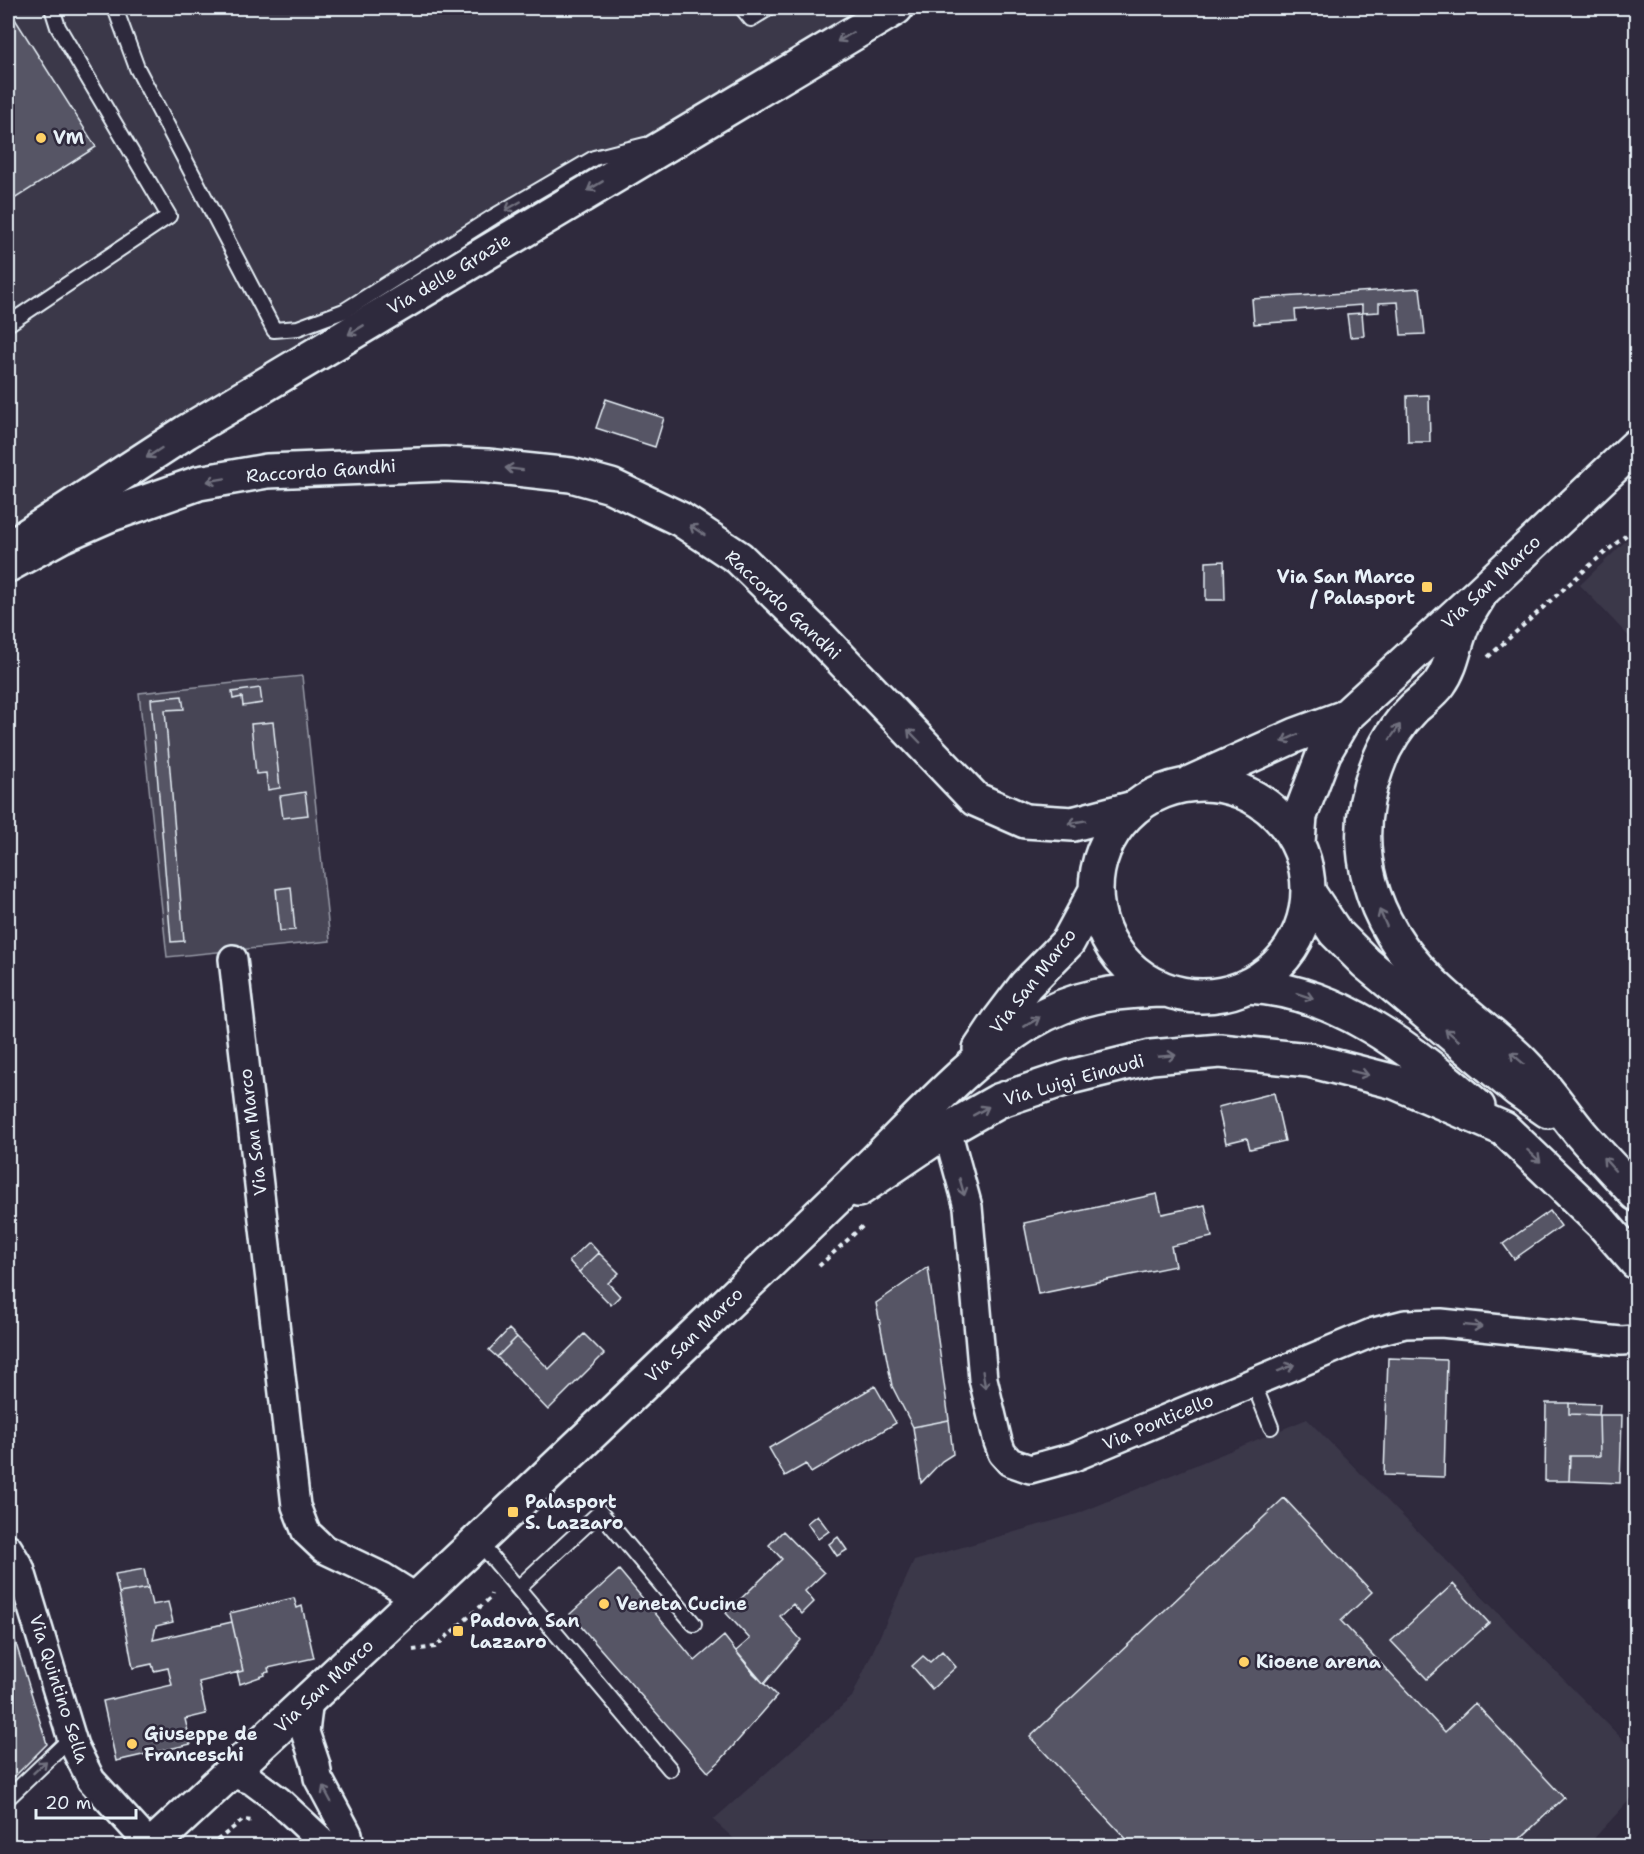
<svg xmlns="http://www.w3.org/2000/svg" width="1644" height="1854" viewBox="0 0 1644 1854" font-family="'Shantell Sans',sans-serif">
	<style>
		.built { fill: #3b3749 }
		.green { fill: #464455; stroke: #979aa6; stroke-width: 1.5 }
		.building { fill: #575565; stroke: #e8f1f8; stroke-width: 1.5 }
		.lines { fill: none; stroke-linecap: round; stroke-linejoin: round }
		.service-casing { stroke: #e8f1f8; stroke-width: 18 }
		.minor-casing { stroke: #e8f1f8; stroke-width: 32 }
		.tertiary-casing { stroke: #e8f1f8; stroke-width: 38 }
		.secondary-casing { stroke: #e8f1f8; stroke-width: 38 }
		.path { stroke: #e8f1f8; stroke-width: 4; stroke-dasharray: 4.5 4.5; stroke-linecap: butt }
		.service { stroke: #2f2a3d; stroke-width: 14 }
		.minor { stroke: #2f2a3d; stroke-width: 27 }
		.tertiary { stroke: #2f2a3d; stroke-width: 33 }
		.secondary { stroke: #2f2a3d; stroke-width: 33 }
		.oneway { stroke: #70707e }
		.poi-dot { fill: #ffd166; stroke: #2f2a3d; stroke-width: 2 }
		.labels { text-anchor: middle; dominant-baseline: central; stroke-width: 5; stroke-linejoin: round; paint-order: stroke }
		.poi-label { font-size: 18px; font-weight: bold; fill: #e8f1f8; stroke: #2f2a3d; text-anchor: start }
		.street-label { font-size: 18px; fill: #e8f1f8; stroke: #2f2a3d }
	</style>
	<rect width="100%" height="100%" fill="#2f2a3d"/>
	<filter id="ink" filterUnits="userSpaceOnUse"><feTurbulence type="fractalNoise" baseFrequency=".0167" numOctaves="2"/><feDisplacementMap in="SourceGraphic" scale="12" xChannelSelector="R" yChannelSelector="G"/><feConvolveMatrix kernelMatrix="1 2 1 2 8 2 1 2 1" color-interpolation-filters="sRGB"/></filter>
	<g filter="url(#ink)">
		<!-- built -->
		<path class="built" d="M8 8H873L8 546Z
			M1636 531V644L1580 585Z
			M1307 1419 1636 1753V1793L1587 1846H742L713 1820 852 1697 914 1561 1077 1514Z"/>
		<!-- green -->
		<path class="green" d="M302 676 330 941 167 957 139 693Z"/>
		<!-- building -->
		<path class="building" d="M8 8 96 147 8 203Z
			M1420 288 1425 334 1401 335 1398 302 1379 303V312L1362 313V305L1295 310 1296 321 1254 324 1252 299Z
			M1362 313 1364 336 1350 337 1347 314Z
			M1429 395 1430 442H1408L1407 396Z
			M606 399 664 418 655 447 596 428Z
			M1224 561 1225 600H1206V562Z
			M260 688 262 703 243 706 242 697 233 699 232 692Z
			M182 696 184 709 165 710 184 941 171 942 151 699Z
			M273 722 280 788 268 790 266 773 256 774 251 724Z
			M305 792 308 815 283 818 280 796Z
			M291 887 295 930 280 931 276 889Z
			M1274 1093 1285 1141 1250 1149 1247 1138 1226 1143 1218 1107Z
			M1157 1194 1162 1214 1205 1205 1212 1237 1171 1246 1175 1266 1038 1294 1024 1223Z
			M1550 1211 1561 1226 1514 1259 1503 1244Z
			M589 1242 599 1253 579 1272 569 1261Z
			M599 1253 619 1273 608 1283 620 1296 611 1305 579 1272Z
			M928 1267 949 1420 913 1427 892 1386 876 1303Z
			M509 1329 517 1337 497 1357 489 1350Z
			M584 1334 604 1354 548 1410 497 1357 517 1337 549 1369Z
			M1388 1358 1447 1360 1444 1477 1384 1475Z
			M875 1386 896 1423 811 1473 806 1464 785 1476 769 1448Z
			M1546 1403H1569V1414L1599 1415 1600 1456H1570L1569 1481H1545Z
			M1569 1403 1600 1404 1599 1415 1569 1414Z
			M1599 1415H1622L1620 1483 1569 1481 1570 1456H1600Z
			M949 1420 953 1454 942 1461 921 1483 913 1427Z
			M1284 1498 1372 1592 1341 1621 1445 1732 1475 1703 1564 1798 1512 1846H1133L1030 1737Z
			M817 1515 829 1531 818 1539 807 1523Z
			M783 1531 824 1573 805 1591 814 1602 802 1614 793 1604 780 1616 801 1640 764 1684 736 1651 750 1639 726 1613 782 1559 769 1545Z
			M838 1537 847 1550 837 1556 829 1544Z
			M144 1569 148 1588 119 1593 115 1574Z
			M619 1570 695 1661 724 1636 753 1673 777 1696 720 1761 708 1772 570 1614Z
			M1453 1584 1489 1623 1427 1679 1391 1641Z
			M148 1588 152 1605 168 1602 173 1622 156 1626 153 1640 232 1622 243 1671 199 1682 206 1714 185 1719 191 1744 116 1761 103 1701 172 1685 168 1668 154 1671 152 1664 133 1668 119 1593Z
			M294 1598 297 1608 302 1606 314 1658 268 1668 269 1672 264 1673 265 1675 240 1684 237 1672 243 1671 230 1613Z
			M8 1618 47 1744 8 1783Z
			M942 1651 956 1667 932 1689 912 1666 923 1656 930 1662Z"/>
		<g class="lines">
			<!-- service casing -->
			<g class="service-casing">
				<path id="service" d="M115 8 137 68 274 330 298 328 344 311 493 217 594 158 645 145
					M742 8 751 19 769 8
					M8 324 169 216 58 27 52 8
					M1253 1382 1271 1427
					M479 1542 670 1769
					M518 1588 600 1512 694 1624
					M8 1798 72 1737"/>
			</g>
			<!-- minor casing -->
			<g class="minor-casing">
				<path id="minor" d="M233 959 296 1506 306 1532 324 1549 383 1577 418 1599
					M947 1130 968 1207 983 1379 998 1442 1002 1453 1010 1462 1030 1469 1074 1457 1374 1332 1405 1324 1441 1323 1621 1341 1636 1340
					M8 1548 20 1568 74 1746 91 1780 151 1846
					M309 1700 305 1732 316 1765 318 1778 348 1834 350 1846
					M231 1773 251 1780 278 1800 327 1846"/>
			</g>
			<!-- tertiary casing -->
			<g class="tertiary-casing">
				<path id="tertiary" d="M8 548 186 432 896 8
					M1481 593C1475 603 1468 613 1463 624 1454 644 1453 665 1440 683 1434 692 1423 700 1414 708 1397 725 1384 746 1376 769 1347 847 1371 922 1429 980 1459 1011 1497 1035 1527 1067 1547 1088 1563 1112 1581 1134 1599 1155 1618 1174 1636 1194
					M1309 893 1335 932 1366 963 1518 1090 1548 1111
					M1248 986C1337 990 1413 1051 1478 1107
					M858 1190 947 1130 998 1101 1070 1077 1151 1057 1220 1051 1309 1060 1395 1082 1504 1129 1603 1224 1636 1262"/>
			</g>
			<!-- secondary casing -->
			<g class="secondary-casing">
				<path id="secondary" d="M8 565 61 536 109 515 199 483 267 471 444 464 487 466 571 475 611 486 680 519 739 558 820 637 975 799 1025 821 1073 824 1134 808
					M1192 782 1296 735 1345 717
					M1096 890a106 106 0 1 1 212 0a106 106 0 1 1-212 0Z
					M1298 842 1300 816 1324 753 1345 717 1481 592 1636 446
					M980 1049 998 1022 1026 985 1068 942 1095 892
					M151 1846C341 1670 531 1493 717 1313 771 1261 825 1210 878 1158 926 1110 972 1059 1029 1023 1074 996 1114 991 1165 990"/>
			</g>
			<!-- path -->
			<path class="path" d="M1488 657 1596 560 1636 527
				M819 1266 865 1224
				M413 1650 435 1647 490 1598 491 1594
				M210 1846 243 1820 253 1821"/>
			<!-- service -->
			<use href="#service" class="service"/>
			<!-- minor -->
			<use href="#minor" class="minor"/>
			<!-- tertiary -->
			<use href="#tertiary" class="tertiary"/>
			<!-- secondary -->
			<use href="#secondary" class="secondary"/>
		</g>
		<!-- one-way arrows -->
		<defs><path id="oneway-shaft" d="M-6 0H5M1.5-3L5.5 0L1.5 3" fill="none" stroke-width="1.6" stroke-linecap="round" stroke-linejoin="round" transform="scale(1.5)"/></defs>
		<g class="oneway">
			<use href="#oneway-shaft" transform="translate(845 37) rotate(149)"/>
			<use href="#oneway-shaft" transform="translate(595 186) rotate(149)"/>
			<use href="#oneway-shaft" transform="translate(513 206) rotate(150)"/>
			<use href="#oneway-shaft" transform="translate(356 330) rotate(149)"/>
			<use href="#oneway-shaft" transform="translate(154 453) rotate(147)"/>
			<use href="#oneway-shaft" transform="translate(514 469) rotate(-173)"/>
			<use href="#oneway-shaft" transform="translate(216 480) rotate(170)"/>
			<use href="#oneway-shaft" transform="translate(697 530) rotate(-146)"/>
			<use href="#oneway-shaft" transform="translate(1395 732) rotate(-55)"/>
			<use href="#oneway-shaft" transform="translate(914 736) rotate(-134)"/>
			<use href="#oneway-shaft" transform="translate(1290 738) rotate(155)"/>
			<use href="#oneway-shaft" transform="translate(1077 822) rotate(170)"/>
			<use href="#oneway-shaft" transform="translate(1383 918) rotate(-114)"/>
			<use href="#oneway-shaft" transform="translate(1305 996) rotate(18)"/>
			<use href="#oneway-shaft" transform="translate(1032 1022) rotate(-31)"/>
			<use href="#oneway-shaft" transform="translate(1452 1035) rotate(-140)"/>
			<use href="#oneway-shaft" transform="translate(1167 1056) rotate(-5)"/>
			<use href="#oneway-shaft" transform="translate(1517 1058) rotate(-139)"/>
			<use href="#oneway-shaft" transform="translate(1360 1073) rotate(14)"/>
			<use href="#oneway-shaft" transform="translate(981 1111) rotate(-29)"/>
			<use href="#oneway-shaft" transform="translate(1534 1156) rotate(42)"/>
			<use href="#oneway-shaft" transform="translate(1609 1164) rotate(-132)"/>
			<use href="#oneway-shaft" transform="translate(962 1187) rotate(74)"/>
			<use href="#oneway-shaft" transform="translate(1473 1326) rotate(6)"/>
			<use href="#oneway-shaft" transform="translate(1286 1368) rotate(-22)"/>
			<use href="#oneway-shaft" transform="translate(984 1380) rotate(81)"/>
			<use href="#oneway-shaft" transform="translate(40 1767) rotate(-43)"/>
			<use href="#oneway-shaft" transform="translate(327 1794) rotate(-118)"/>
		</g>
	</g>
	<!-- markers -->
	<g class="poi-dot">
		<circle cx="41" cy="138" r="6"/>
		<rect x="1421" y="581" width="12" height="12" rx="3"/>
		<rect x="507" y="1506" width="12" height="12" rx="3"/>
		<circle cx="604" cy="1604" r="6"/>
		<rect x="452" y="1625" width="12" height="12" rx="3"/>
		<circle cx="1244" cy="1662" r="6"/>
		<circle cx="132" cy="1744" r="6"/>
	</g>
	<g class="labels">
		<!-- poi labels -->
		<g class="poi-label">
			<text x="53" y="138">VM</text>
			<text x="1415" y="577" text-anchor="end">Via San Marco<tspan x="1415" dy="21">/ Palasport</tspan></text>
			<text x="525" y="1502">Palasport<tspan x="525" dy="21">S. Lazzaro</tspan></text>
			<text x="616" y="1604">Veneta Cucine</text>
			<text x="470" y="1621">Padova San<tspan x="470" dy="21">Lazzaro</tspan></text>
			<text x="1256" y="1662">Kioene arena</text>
			<text x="144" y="1734">Giuseppe de<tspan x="144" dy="21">Franceschi</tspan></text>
		</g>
		<!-- street labels -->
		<g class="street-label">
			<text transform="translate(449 274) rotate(-31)">Via delle Grazie</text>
			<text transform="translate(321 471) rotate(-4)">Raccordo Gandhi</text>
			<text transform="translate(1491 582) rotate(-43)">Via San Marco</text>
			<text transform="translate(783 605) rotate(43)">Raccordo Gandhi</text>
			<text transform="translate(1033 981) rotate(-52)">Via San Marco</text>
			<text transform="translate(1074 1080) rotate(-16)">Via Luigi Einaudi</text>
			<text transform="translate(253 1132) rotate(-97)">Via San Marco</text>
			<text transform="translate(694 1335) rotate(-44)">Via San Marco</text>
			<text transform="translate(1158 1422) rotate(-23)">Via Ponticello</text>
			<text transform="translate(324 1686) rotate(-43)">Via San Marco</text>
			<text transform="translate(59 1689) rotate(72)">Via Quintino Sella</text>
		</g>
	</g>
	<!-- margin -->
	<rect width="1644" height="1854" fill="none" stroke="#2f2a3d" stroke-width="30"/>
	<rect x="15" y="15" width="1614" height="1824" fill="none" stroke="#e8f1f8" stroke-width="2" filter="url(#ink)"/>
	<!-- scale -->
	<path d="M36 1809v9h100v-9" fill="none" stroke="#e8f1f8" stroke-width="3"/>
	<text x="45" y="1809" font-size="18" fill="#e8f1f8" stroke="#2f2a3d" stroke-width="4.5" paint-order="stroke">20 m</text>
</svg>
